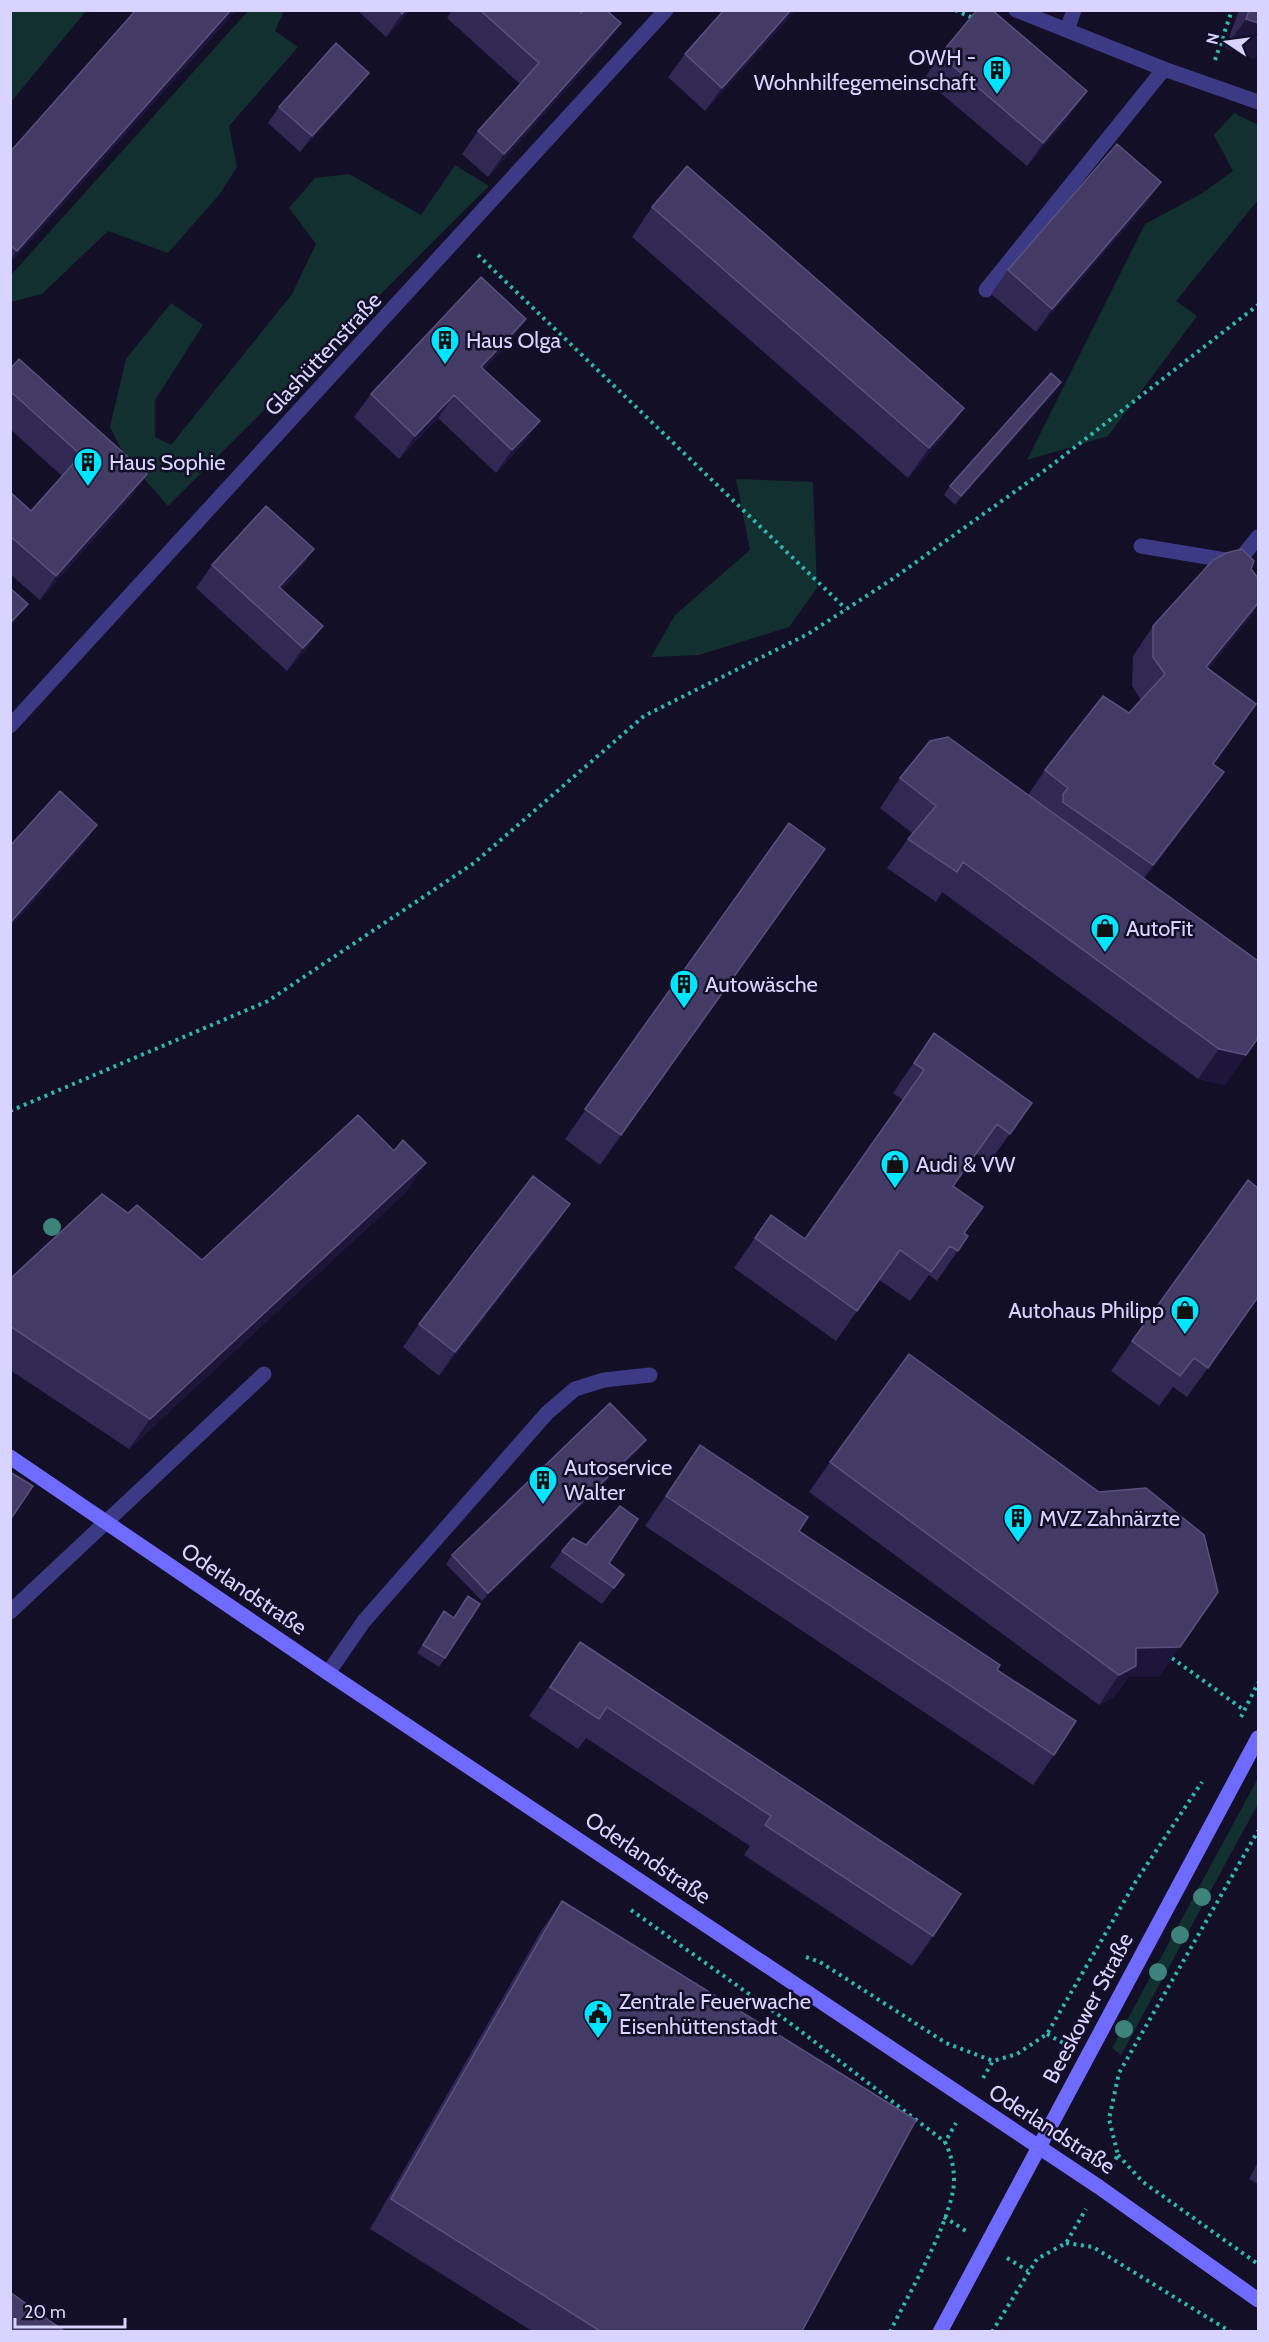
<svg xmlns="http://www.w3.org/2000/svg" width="1269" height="2342" viewBox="0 0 1269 2342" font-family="Cabin,sans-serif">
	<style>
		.green { fill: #12302f }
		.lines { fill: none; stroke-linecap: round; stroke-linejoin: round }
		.path { stroke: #2fb8b0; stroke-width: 4; stroke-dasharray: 3 4.5; stroke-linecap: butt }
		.lane { stroke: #3d3a85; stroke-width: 15 }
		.street { stroke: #3d3a85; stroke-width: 15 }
		.secondary { stroke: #6f6bff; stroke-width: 15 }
		.tree { fill: #3d827b }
		.wall { fill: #312854 }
		.shaded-wall { fill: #1d163a }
		.building { fill: #433a66; stroke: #5a527e; stroke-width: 1.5 }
		.labels { text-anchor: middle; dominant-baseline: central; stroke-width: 5; stroke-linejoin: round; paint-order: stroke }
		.poi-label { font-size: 22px; fill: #d9d4ff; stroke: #130f26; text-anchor: start }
		.street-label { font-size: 22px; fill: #d9d4ff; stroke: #130f26 }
	</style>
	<rect width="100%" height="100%" fill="#130f26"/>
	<!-- green -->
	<path class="green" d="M11 10 86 11 11 102 10 11Z
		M248 11H284L275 31 298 47 229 126 237 167 219 195 168 253 108 231 42 294 11 302V275Z
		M1234 113 1258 125V200L1176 301 1197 316 1108 436 1027 460 1145 224 1201 194 1233 171 1214 135Z
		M455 165 489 186 168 506 125 457 110 427 126 359 171 303 203 325 155 400V437L171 445 292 294 316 244 289 208 315 178 349 174 421 215Z
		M736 479 813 482 817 588 789 627 699 655 651 657 675 615 750 550Z
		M1258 1778V1804L1121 2055 1112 2048Z"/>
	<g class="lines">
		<!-- path -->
		<path class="path" d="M955 10 975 19
			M1215 60 1232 10
			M478 255 846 609
			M10 1111 268 1001 474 863 644 716 808 634 891 580 1048 468 1258 305
			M1172 1658 1244 1710
			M1241 1717 1258 1683
			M631 1910 794 2026 945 2142
			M806 1957 820 1962 946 2043 993 2061
			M1047 2034 1065 2044
			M983 2078 993 2061 1017 2054 1047 2034 1136 1881 1202 1782
			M1118 2155 1143 2182 1258 2264
			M1112 2166 1118 2155 1109 2119 1119 2073 1258 1831
			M944 2217 966 2231
			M1066 2243 1093 2247 1231 2332
			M1007 2258 1028 2271
			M890 2332C910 2291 944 2235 953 2191 956 2175 952 2156 945 2142L956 2123
			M992 2332 1037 2259 1066 2243 1086 2209"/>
		<!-- lane -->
		<path class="lane" d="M1067 30 1074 10
			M986 290 1164 69
			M1141 546 1238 562 1258 537
			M10 1612 264 1374
			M328 1673 364 1621 547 1413 575 1389 604 1380 650 1375"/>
		<!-- street -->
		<path class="street" d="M1016 10 1164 69 1258 102
			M10 726 666 10"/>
		<!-- secondary -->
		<path class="secondary" d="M10 1457 328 1673 1099 2187 1258 2300
			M940 2332 1258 1738"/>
	</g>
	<!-- trees -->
	<g class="tree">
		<circle cx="52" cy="1227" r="9"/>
		<circle cx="1202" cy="1897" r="9"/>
		<circle cx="1180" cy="1935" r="9"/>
		<circle cx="1158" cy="1972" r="9"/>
		<circle cx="1124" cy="2029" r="9"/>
	</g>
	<!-- wall -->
	<path class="wall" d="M136 10 10 264V152Z
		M357 10H411L386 37Z
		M452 10H578L581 13 621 23 604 47 488 177 462 154 478 131 520 84 447 18Z
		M796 10 705 111 668 77 685 54Z
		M1239 10H1258L1255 59 1225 48Z
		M940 55 1071 114 1027 166 924 79Z
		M357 89 300 152 268 123 279 107Z
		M1161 182 1145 205 1036 332 991 294 1008 270Z
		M652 207 964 408 943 437 908 478 632 237Z
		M526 319 509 343 484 369 523 444 496 473 438 418 399 459 354 417 371 394Z
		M10 369 147 474 130 498 40 600 10 574V492L31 511 62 476 10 429Z
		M1056 391 955 505 944 495 950 486Z
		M314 549 297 573 282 589 306 650 287 671 196 588 212 565Z
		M1251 569 1258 578V605L1248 620 1209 668 1214 765 1224 772 1203 802 1144 879 1258 961 1225 1085 1198 1079 942 892 936 902 887 868 912 833 880 808 900 778 1028 795 1045 770 1129 713 1141 700 1132 686 1133 656 1153 626Z
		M789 823 825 849 600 1165 565 1139Z
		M934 1033 1032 1103 989 1163 976 1154 953 1186 964 1233 968 1236 937 1281 929 1275 910 1301 879 1280 836 1341 734 1268 771 1215 805 1239 903 1100 893 1093Z
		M394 1151 426 1163 405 1193 129 1449 10 1370V1279L128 1213 202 1260Z
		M1258 1188V1298L1187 1397 1173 1387 1159 1406 1111 1371 1132 1341Z
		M554 1228 439 1376 403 1347 419 1324Z
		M700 1445 1054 1755 1033 1785 645 1526Z
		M640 1449 482 1601 446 1564 452 1555Z
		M830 1462 1159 1677H1128L1115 1696 1099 1705 809 1492Z
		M562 1551 609 1563 624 1575 602 1604 550 1567Z
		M439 1619 445 1658 439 1667 417 1653Z
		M580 1642 933 1936 912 1966 744 1855 750 1846 586 1738 578 1749 529 1716Z
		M562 1901 802 2331H532L370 2229 541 1931Z
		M1258 2162V2184L1249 2179Z"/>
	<!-- shaded-wall -->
	<path class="shaded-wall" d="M231 10H237L10 264V260L17 251Z
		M406 10H411L386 37 402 14Z
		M791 10H796L705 111 722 88Z
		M1246 19 1258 23V54L1255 59 1225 48Z
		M621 23 604 47 488 177 504 154Z
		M369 73 357 89 300 152 312 136Z
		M1087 91 1071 114 1027 166 1043 143Z
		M1161 182 1145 205 1036 332 1052 309Z
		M526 319 509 343 465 390 481 367Z
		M1061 382 1056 391 955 505 961 496Z
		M454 395 438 418 399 459 415 436Z
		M964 408 943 437 908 478 929 448Z
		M540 421 523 444 496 473 512 450Z
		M147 474 130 498 40 600 56 576Z
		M314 549 297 573 263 610 279 587Z
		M1258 603V605L1248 620 1186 696 1206 667Z
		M28 604 10 628V623Z
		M323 626 306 650 287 671 303 648Z
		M1224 772 1203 802 1132 895 1153 865Z
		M97 825 81 848 10 928V923Z
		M1258 1038V1039L1225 1085 1198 1079 1219 1049Z
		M426 1163 405 1193 129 1449 150 1419Z
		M570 1204 554 1228 439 1376 455 1352Z
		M646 1440 640 1449 482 1601 488 1593Z
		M1180 1647 1159 1677H1128L1115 1696 1099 1705 1119 1675 1136 1648Z"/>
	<!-- building -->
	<path class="building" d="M136 10H231L17 251 10 245V152Z
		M399 10H406L402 14Z
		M480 10H578L581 13 583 10H606L621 23 504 154 478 131 539 63Z
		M724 10H791L722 88 685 54Z
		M977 10H992L1087 91 1043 143 940 55Z
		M1249 10H1258V23L1246 19Z
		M336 43 369 73 312 136 279 107Z
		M1117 144 1161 182 1052 309 1008 270Z
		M687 166 964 408 929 448 652 207Z
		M481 277 526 319 481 367 540 421 512 450 454 395 415 436 371 394Z
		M19 359 147 474 56 576 10 536V492L31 511 81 455 10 391V369Z
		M1051 373 1061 382 961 496 950 486Z
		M266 506 314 549 279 587 323 626 303 648 212 565Z
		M1242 549 1254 561 1251 569 1258 578V603L1206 667 1256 704 1213 764 1224 772 1153 865 1063 802V794L1068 788 1045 770 1103 696 1129 713 1165 674 1153 657V626L1213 560 1226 553Z
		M10 588 28 604 10 623Z
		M948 737 1258 961V1038L1246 1055 1219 1049 963 862 957 872 908 839 936 806 900 778 930 741Z
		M60 791 97 825 10 923V846Z
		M789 823 825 849 621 1135 585 1109Z
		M934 1033 1032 1103 1010 1134 997 1124 953 1186 983 1207 964 1233 968 1236 958 1251 950 1246 931 1272 900 1250 857 1311 755 1238 771 1215 805 1239 924 1070 914 1063Z
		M358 1115 394 1151 403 1140 426 1163 150 1419 10 1326V1279L102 1194 128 1213 137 1205 202 1260Z
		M533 1176 570 1204 455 1352 419 1324Z
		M1248 1180 1258 1188V1297L1208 1368 1194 1358 1180 1376 1132 1341Z
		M909 1354 1099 1492 1146 1488 1204 1535 1218 1592 1180 1647 1136 1648V1666L1119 1675 830 1462Z
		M610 1403 646 1440 488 1593 452 1555Z
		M700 1445 808 1517 799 1531 1000 1665 997 1670 1076 1721 1054 1755 666 1496Z
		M10 1472 33 1486 10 1520Z
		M620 1506 638 1519 609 1563 624 1575 614 1588 562 1551 573 1538 586 1545Z
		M468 1596 480 1604 445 1658 423 1645 444 1611 454 1618Z
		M580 1642 961 1894 933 1936 765 1825 771 1816 607 1707 599 1719 550 1687Z
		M562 1901 916 2120 802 2331H600L391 2199Z
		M10 2292 64 2331H10Z"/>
	<!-- icons -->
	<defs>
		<g id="building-pin" transform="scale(1.5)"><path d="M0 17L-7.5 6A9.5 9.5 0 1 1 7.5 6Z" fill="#00e5ff" stroke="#130f26"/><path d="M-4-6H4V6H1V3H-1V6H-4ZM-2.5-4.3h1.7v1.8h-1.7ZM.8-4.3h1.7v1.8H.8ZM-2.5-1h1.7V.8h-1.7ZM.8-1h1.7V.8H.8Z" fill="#111"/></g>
		<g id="shop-pin" transform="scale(1.5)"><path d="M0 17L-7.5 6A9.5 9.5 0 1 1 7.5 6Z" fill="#00e5ff" stroke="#130f26"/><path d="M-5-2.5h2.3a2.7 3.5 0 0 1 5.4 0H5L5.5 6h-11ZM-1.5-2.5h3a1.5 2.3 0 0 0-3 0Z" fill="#111"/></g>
		<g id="civic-pin" transform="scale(1.5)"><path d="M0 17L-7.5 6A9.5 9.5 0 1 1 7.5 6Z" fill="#00e5ff" stroke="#130f26"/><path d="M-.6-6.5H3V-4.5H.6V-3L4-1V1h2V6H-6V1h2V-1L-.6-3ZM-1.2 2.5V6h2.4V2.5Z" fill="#111"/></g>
	</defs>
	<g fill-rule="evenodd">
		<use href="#building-pin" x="997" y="70"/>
		<use href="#building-pin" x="445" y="340"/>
		<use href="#building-pin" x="88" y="462"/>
		<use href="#shop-pin" x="1105" y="928"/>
		<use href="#building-pin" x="684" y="984"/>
		<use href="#shop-pin" x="895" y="1164"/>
		<use href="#shop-pin" x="1185" y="1310"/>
		<use href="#building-pin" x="543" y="1480"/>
		<use href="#building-pin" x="1018" y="1518"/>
		<use href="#civic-pin" x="598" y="2014"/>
	</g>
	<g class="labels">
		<!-- poi labels -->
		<g class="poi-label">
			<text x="976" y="57" text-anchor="end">OWH -<tspan x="976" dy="25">Wohnhilfegemeinschaft</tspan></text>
			<text x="466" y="340">Haus Olga</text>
			<text x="109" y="462">Haus Sophie</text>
			<text x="1126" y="928">AutoFit</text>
			<text x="705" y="984">Autowäsche</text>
			<text x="916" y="1164">Audi &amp; VW</text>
			<text x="1164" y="1310" text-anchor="end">Autohaus Philipp</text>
			<text x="564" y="1467">Autoservice<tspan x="564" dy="25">Walter</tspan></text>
			<text x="1039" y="1518">MVZ Zahnärzte</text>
			<text x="619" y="2001">Zentrale Feuerwache<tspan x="619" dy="25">Eisenhüttenstadt</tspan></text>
		</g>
		<!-- street labels -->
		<g class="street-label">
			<text transform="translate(323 354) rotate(-47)">Glashüttenstraße</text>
			<text transform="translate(244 1589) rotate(34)">Oderlandstraße</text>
			<text transform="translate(648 1858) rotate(34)">Oderlandstraße</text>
			<text transform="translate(1088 2008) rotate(-62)">Beeskower Straße</text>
			<text transform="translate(1052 2129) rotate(33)">Oderlandstraße</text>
		</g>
	</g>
	<!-- border -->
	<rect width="1269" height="2342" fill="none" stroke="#d9d4ff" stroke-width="24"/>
	<!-- north arrow -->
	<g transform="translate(1227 42) rotate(283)" stroke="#130f26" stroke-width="4.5" paint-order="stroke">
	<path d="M0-4.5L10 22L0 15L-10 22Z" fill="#d9d4ff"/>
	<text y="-9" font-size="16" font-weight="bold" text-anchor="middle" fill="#d9d4ff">N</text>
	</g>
	<!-- scale -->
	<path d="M15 2318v9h110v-9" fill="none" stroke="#d9d4ff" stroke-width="3"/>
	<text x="24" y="2318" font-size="18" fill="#d9d4ff" stroke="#130f26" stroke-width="4.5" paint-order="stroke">20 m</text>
</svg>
